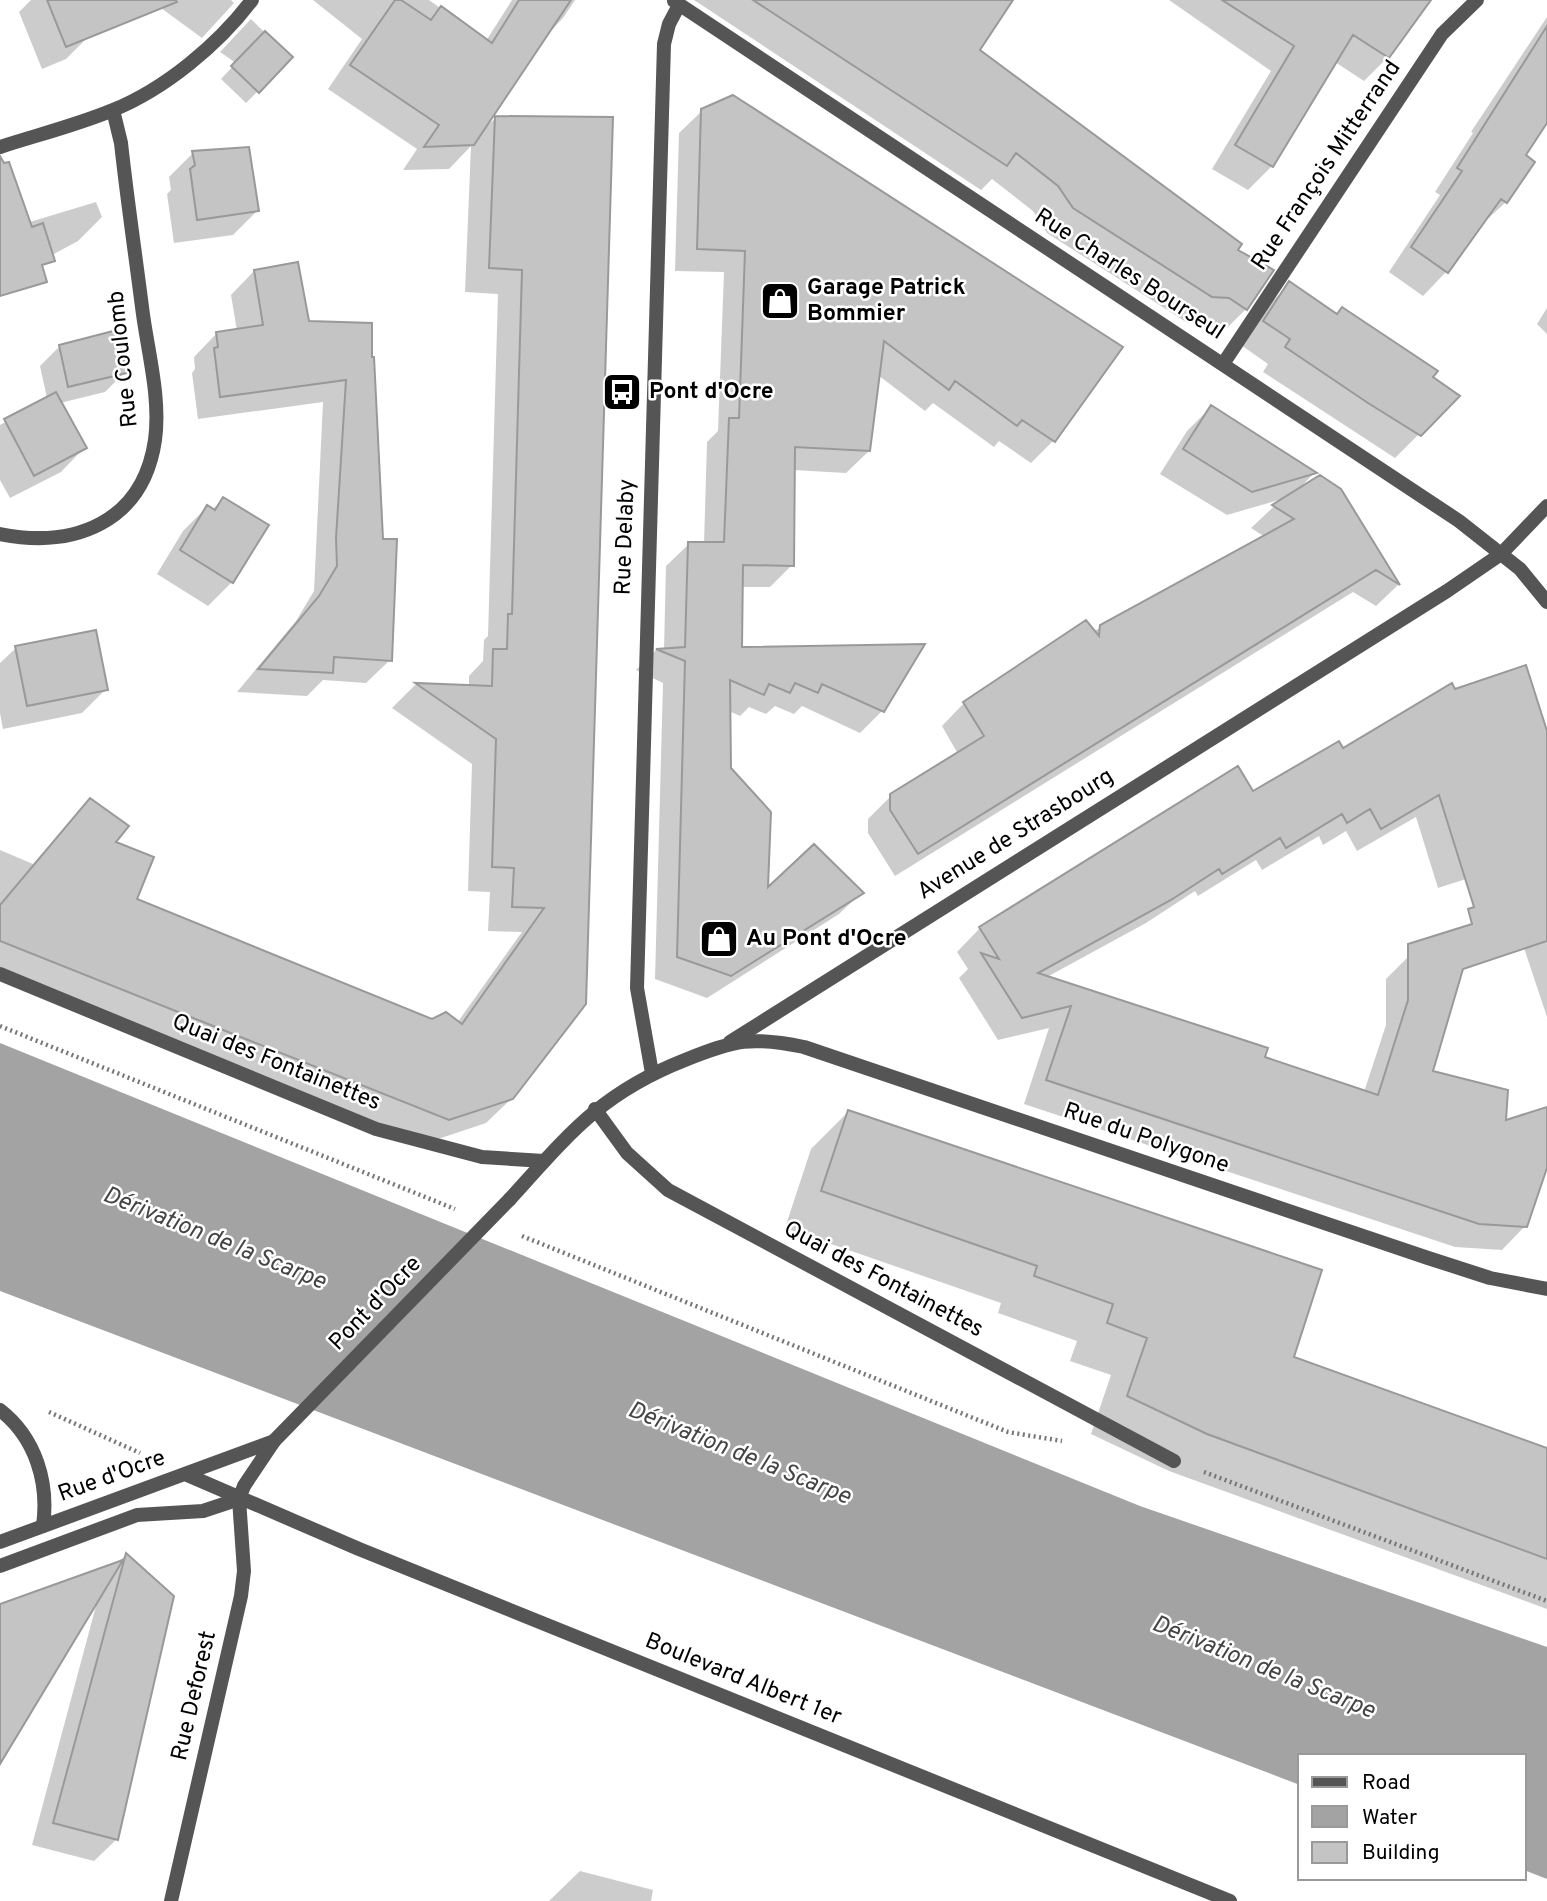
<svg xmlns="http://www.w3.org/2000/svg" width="1547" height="1901" viewBox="0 0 1547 1901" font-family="Overpass,sans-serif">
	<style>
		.water { fill: #a3a3a3 }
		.shadow { fill: #0003 }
		.building { fill: #c4c4c4; stroke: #999; stroke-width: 2; fill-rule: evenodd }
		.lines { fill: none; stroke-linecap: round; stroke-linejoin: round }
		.path { stroke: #777; stroke-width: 4.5; stroke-dasharray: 2 3.5; stroke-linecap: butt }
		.service { stroke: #555; stroke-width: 14 }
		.minor { stroke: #555; stroke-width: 14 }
		.tertiary { stroke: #555; stroke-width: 14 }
		.tertiary-bridge { stroke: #555; stroke-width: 14 }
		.labels { text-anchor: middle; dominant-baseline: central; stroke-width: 5; stroke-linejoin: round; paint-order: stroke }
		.street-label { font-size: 23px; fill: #000; stroke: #fff }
		.poi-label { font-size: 23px; font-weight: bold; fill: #000; stroke: #fff; text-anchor: start }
		.water-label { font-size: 24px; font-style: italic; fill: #444; stroke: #fff }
	</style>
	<rect width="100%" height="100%" fill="#fff"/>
	<!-- water -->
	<path class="water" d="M0 1043 1140 1506 1547 1647V1879L1524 1870V1756H1300V1785L0 1291Z"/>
	<!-- shadow -->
	<path class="shadow" d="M31 0H105L90 35 66 59 42 69 19 12Z
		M150 0H231L234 3 202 38Z
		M313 0H429L486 41 512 0H575L563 18 543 39 484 128 496 118 611 119 584 1004 512 1098 486 1123 423 1144 0 975V850L33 864 91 800 113 842 135 900 432 1021 457 1023 522 932 488 931 490 892 468 891 472 764 392 708 415 685 469 687V676L483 661 484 640 488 636 498 294 465 292 471 146 449 169 403 170 417 149 328 89 362 39Z
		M694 0H989L978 50 1235 250 1246 309 1221 334 1203 322H1186L1047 233 1033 211 992 179 981 190Z
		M1169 0H1403L1388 57 1364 81 1335 62 1272 166 1248 190 1212 169 1271 71Z
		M1547 17V119L1524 155 1506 202 1481 225 1446 272 1423 296 1389 272 1440 195 1435 192 1473 133 1471 132Z
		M251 19 291 58 246 103 221 79 236 63 220 52Z
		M702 111 1053 441 1031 463 999 441 994 447 933 403 925 411 878 375 869 451 846 473 793 470 792 565 770 587H741L740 648 921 646 882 711 860 733 802 706 794 714 775 706 766 714 749 707 740 716 729 711V769L766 891 861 893 839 914 707 998 655 979 663 683 636 670 657 649H664L666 566 689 544H704L707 442 718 431 724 272 675 271 679 133Z
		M193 153 257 211 233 235 174 243 167 194 171 190 169 177Z
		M96 202 102 217 78 241 0 283V231Z
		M254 271 307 323 370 359 390 660 366 683 323 680 307 696 237 692 296 621 314 591 323 402 198 419 192 373 195 369 194 357 217 333 237 331 231 295Z
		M1290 284 1457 396 1395 458 1263 372 1268 364 1241 345 1266 307Z
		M1547 308V334L1537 324Z
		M60 346 125 372 105 392 60 403 84 448 61 472 10 498 0 480V425L47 398 40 366Z
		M1211 407 1314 473 1300 488 1340 491 1398 585 1376 606 1353 592 895 876 868 833V819L891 796 958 754 942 726 964 703 1265 537 1251 528 1282 499 1227 515 1160 474 1187 431Z
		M223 499 232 582 208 606 157 574 183 531 207 507 212 510Z
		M16 648 106 689 82 713 3 729 0 713V663Z
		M1455 691 1547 736V853L1438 888 1416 817 1357 851 1346 831 1323 845 1319 836 1262 870 1256 860 1198 896 1195 891 1146 923 1047 977 1263 1058 1364 1092 1386 1025V979L1409 956 1431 1072 1504 1123 1547 1109V1163L1525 1226 1502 1250 1455 1247 1024 1104 1049 1028 998 1040 959 978 968 969 957 952 980 928 1343 751Z
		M1547 916V1017L1521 939Z
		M848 1112 1292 1358 1547 1450V1609L1169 1471 1091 1434 1111 1375 1070 1361 1077 1341 998 1313 1001 1303 785 1228 811 1149Z
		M126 1555 117 1839 94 1861 32 1845 97 1602 0 1756V1606L116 1564Z
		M580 1871 653 1890 651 1901H549Z"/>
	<!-- building -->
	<path class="building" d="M47 0H176L177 2 66 47Z
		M395 0H401L431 20 441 6 492 43 519 0H571L474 145 424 147 439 125 350 65Z
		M753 0H1013L980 50 1242 244 1238 250 1274 270 1247 310 1229 298 1212 297 1073 208 1058 186 1016 153 1007 166Z
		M1222 0H1431L1389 58 1353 35 1273 167 1235 145 1294 46Z
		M1547 26V123L1526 155 1535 162 1507 203 1501 199 1448 273 1411 247 1462 171 1457 168Z
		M265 31 293 57 259 93 231 66Z
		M733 95 1123 347 1055 442 1022 420 1017 426 955 381 949 390 884 341 870 451 795 447 794 566 743 565 742 647 925 644 884 712 822 684 818 693 795 683 790 693 769 684 764 695 730 680 731 768 771 812 768 887 814 844 864 893 731 976 677 957 685 661 656 649 685 647 688 542H724L729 418H739L745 251 697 249 701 109Z
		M495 116 613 117 586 1004 513 1099 449 1120 0 941V905L90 798 129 826 116 842 154 857 137 899 432 1019 446 1012 462 1024 544 908 512 907 514 868 492 867 496 739 415 683 492 686 493 649H507L508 614H512L522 270 489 268Z
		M249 147 259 211 197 220 190 169 195 165 192 151Z
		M0 156 4 163 9 162 32 227 43 223 55 261 42 265 47 282 0 296Z
		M298 262 309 321 372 323V357H374L383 539H397L392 661 334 657 333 673 258 669 319 596 337 566 336 538 346 380 220 397 214 348 218 347 216 332 263 325 254 270Z
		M1289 281 1337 314 1342 307 1438 371 1433 377 1460 396 1421 436 1368 403 1285 347 1290 339 1263 321Z
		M117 330 127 373 68 387 59 345Z
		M56 392 87 448 34 476 4 419Z
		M1211 405 1317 473 1252 492 1183 449Z
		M1320 475 1341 489 1400 585 1376 570 918 854 890 810V794L984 736 963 702 1086 620 1099 636 1100 625 1294 519 1272 505Z
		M223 497 269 525 233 583 180 550 207 505 215 510Z
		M96 630 108 690 27 706 15 646Z
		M1526 665 1547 731V941L1463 969 1433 1071 1508 1090 1506 1120 1547 1107V1168L1527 1227 1479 1224 1046 1080 1071 1006 1022 1018 981 953 999 959 979 927 1238 766 1253 791 1339 741 1343 748 1452 683 1455 689ZM1439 795 1474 907 1468 909 1472 924 1408 944V1000L1378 1095 1265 1057 1268 1048 1038 973 1171 900 1219 869 1222 874 1280 838 1286 848 1342 814 1347 823 1370 809 1381 829Z
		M848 1110 1322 1270 1294 1357 1547 1448V1559L1207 1434 1127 1396 1147 1338 1107 1323 1113 1304 1034 1276 1037 1266 821 1191Z
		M126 1553 174 1596 118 1840 53 1823Z
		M123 1560 0 1764V1604Z"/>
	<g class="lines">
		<!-- path -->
		<path class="path" d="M0 1026 455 1209
			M522 1236 1008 1432 1062 1441
			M49 1412 140 1453
			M1204 1472 1547 1601"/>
		<!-- service -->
		<path class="service" d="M0 1566 137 1515 203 1511 239 1499"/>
		<!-- minor -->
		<path class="minor" d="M674 1 1459 521 1520 569 1547 602
			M0 147C37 135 77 125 113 110 165 89 219 44 252 0
			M1223 364 1442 34 1477 0
			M0 534C75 549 143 522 155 440 161 397 147 349 142 307 135 252 127 198 121 143L113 110
			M0 974 376 1129 482 1157 544 1161
			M730 1042 1447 591 1501 554 1547 506
			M652 1073 637 988 664 44 669 24 679 5
			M595 1109 627 1153 668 1190 1174 1461
			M0 1410C36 1438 49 1483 43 1526"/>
		<!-- tertiary -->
		<path class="tertiary" d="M510 1199C569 1134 601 1093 685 1060 735 1040 751 1036 804 1047L1428 1258 1490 1278 1547 1289
			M185 1474 359 1549 1230 1901
			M0 1542 274 1441
			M171 1901 241 1596 244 1571 239 1499 244 1486 274 1441"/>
		<!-- tertiary-bridge -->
		<path class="tertiary-bridge" d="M274 1441 510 1199"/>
	</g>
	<!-- icons -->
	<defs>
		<g id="shop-square" transform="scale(2.0125)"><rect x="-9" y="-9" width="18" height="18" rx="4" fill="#000" stroke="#fff"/><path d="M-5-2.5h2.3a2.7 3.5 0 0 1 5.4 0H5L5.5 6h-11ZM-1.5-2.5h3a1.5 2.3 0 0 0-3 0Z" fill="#fff"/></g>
		<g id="bus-square" transform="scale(2.0125)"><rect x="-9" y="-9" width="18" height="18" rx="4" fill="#000" stroke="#fff"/><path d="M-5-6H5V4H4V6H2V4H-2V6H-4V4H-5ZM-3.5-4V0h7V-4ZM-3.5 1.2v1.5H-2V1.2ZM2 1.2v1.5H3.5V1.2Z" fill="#fff"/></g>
	</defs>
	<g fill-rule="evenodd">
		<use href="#shop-square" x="780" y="301"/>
		<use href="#bus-square" x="622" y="392"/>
		<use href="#shop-square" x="719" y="939"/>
	</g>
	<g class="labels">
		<!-- street labels -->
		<g class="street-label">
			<text transform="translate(1327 166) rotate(-56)">Rue François Mitterrand</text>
			<text transform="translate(1129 275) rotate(33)">Rue Charles Bourseul</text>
			<text transform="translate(124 359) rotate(-96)">Rue Coulomb</text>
			<text transform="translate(626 537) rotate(-88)">Rue Delaby</text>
			<text transform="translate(1016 835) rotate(-32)">Avenue de Strasbourg</text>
			<text transform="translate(276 1063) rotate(22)">Quai des Fontainettes</text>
			<text transform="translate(1146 1139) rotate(19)">Rue du Polygone</text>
			<text transform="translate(883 1280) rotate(28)">Quai des Fontainettes</text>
			<text transform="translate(376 1304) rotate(-46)">Pont d'Ocre</text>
			<text transform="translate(112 1477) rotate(-20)">Rue d'Ocre</text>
			<text transform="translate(743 1680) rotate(22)">Boulevard Albert 1er</text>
			<text transform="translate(195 1696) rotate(-77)">Rue Deforest</text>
		</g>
		<!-- poi labels -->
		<g class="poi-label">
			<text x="807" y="288">Garage Patrick<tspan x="807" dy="26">Bommier</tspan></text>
			<text x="649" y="392">Pont d'Ocre</text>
			<text x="746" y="939">Au Pont d'Ocre</text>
		</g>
		<!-- water labels -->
		<g class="water-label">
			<text transform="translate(214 1239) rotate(22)">Dérivation de la Scarpe</text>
			<text transform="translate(739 1454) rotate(22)">Dérivation de la Scarpe</text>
			<text transform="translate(1263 1668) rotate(22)">Dérivation de la Scarpe</text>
		</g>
	</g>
	<!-- legend -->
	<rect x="1298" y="1754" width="228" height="126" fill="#ffffff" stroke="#999999" stroke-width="2"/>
	<rect x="1312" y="1777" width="35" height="10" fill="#555555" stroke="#999999" stroke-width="2"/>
	<text x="1362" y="1789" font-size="21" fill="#000000">Road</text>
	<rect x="1312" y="1806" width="35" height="21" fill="#a3a3a3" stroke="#999999" stroke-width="2"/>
	<text x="1362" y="1824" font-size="21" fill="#000000">Water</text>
	<rect x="1312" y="1842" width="35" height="21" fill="#c4c4c4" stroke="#999999" stroke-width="2"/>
	<text x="1362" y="1859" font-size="21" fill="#000000">Building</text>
</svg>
